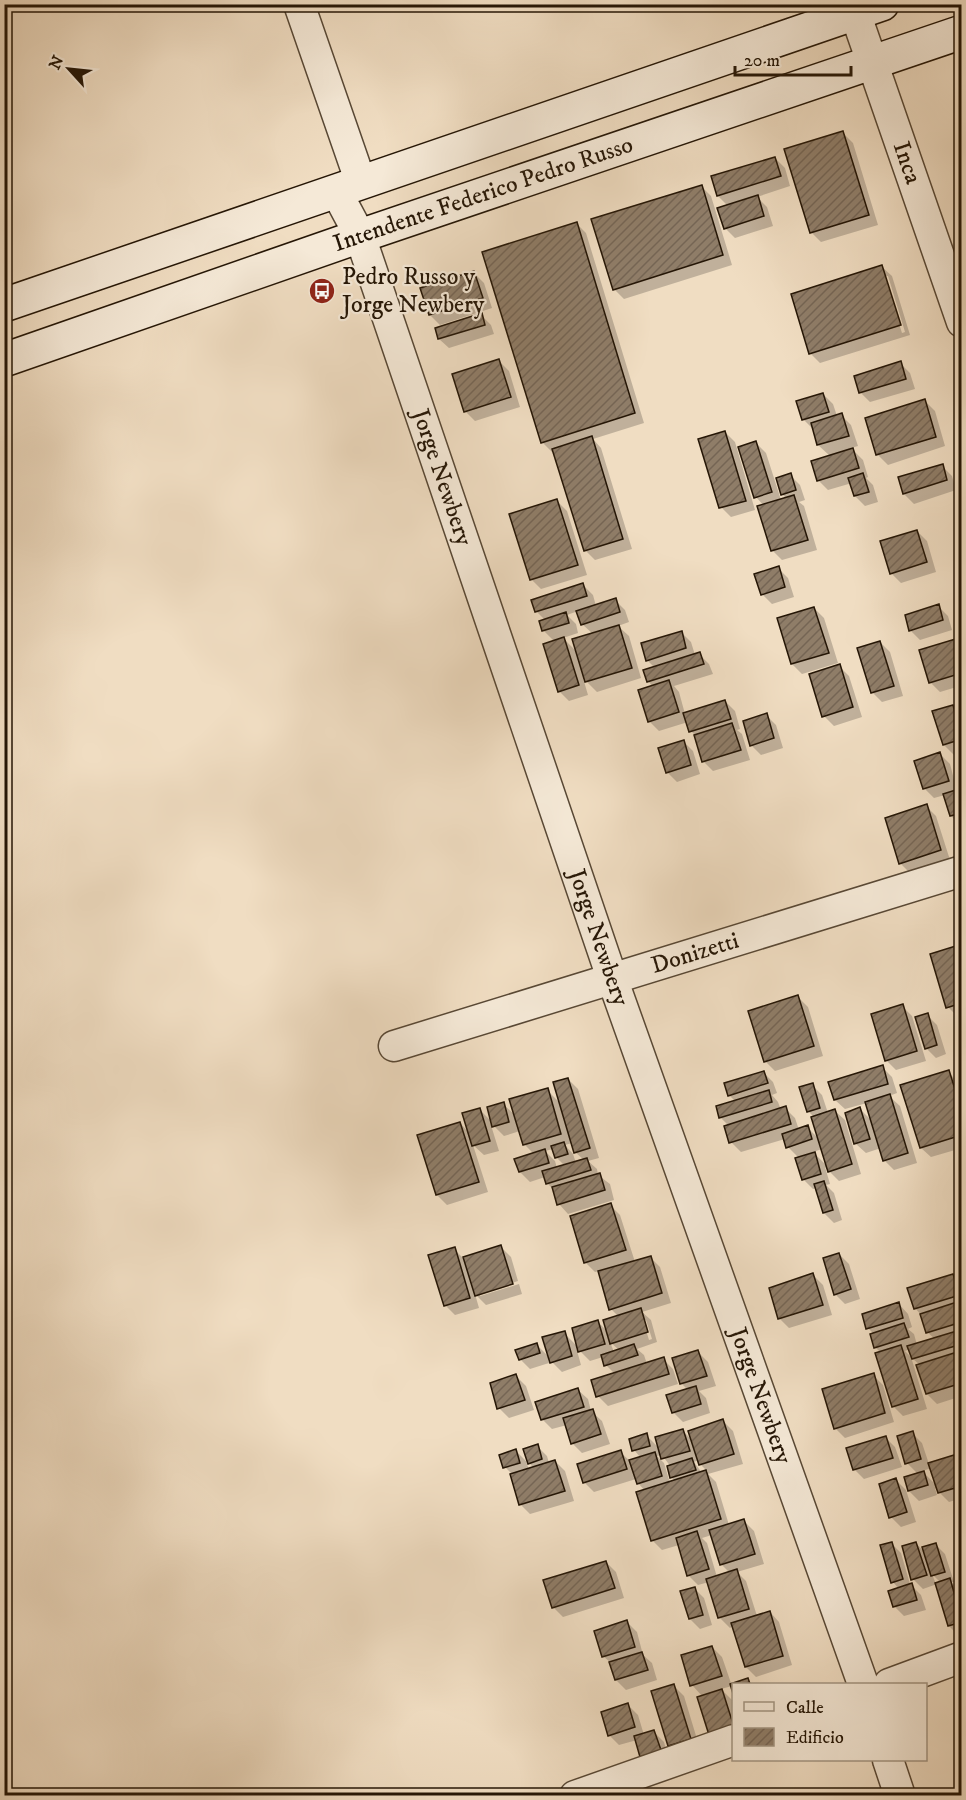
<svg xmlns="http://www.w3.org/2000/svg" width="966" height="1800" viewBox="0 0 966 1800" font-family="'IM FELL DW Pica',serif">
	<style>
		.shadow { fill: #0003; fill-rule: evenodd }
		.building { fill: url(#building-hatch); stroke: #251606; stroke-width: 1.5 }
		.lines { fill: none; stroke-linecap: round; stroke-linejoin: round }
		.minor-casing { stroke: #584835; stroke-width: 33 }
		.secondary-casing { stroke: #251606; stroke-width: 36 }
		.minor { stroke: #f5e9d7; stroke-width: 30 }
		.secondary { stroke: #f5e9d7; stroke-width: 33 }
		.labels { text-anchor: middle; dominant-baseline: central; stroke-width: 4.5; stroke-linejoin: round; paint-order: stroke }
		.street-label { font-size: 24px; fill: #251606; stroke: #f5e9d7 }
		.poi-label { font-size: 24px; fill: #251606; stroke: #f5e9d7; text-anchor: start }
	</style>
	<defs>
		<pattern id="building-hatch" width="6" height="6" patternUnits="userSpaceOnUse" patternTransform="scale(1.5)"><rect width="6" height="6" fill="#8f7d68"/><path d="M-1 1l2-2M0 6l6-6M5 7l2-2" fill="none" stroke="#756554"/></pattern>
	</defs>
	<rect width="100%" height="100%" fill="#f0ddc2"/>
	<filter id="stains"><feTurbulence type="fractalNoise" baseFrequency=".00333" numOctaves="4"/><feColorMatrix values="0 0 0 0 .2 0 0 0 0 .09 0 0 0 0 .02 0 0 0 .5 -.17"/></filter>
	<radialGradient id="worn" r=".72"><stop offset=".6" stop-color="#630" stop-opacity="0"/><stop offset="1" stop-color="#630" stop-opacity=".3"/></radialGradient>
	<!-- shadow -->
	<path class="shadow" d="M843 133 853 143 878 225 821 242 811 232Z
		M775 158 785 168 790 186 757 197 767 207 773 226 735 238 725 228 728 206 718 196Z
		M701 186 711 196 732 265 624 299 614 289Z
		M576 223 586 233 644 423 593 439 601 448 632 549 595 560 585 550 554 451 552 452 542 442Z
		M882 267 892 276 910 335 820 363 810 353ZM884 276H888L905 332 902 333Z
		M474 273 484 283 492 308 440 325 430 315Z
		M481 315 491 325 494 334 449 348 439 339Z
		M499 361 509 371 520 407 475 421 465 411Z
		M900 363 910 373 915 389 870 402 860 392Z
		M823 394 833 404 837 416 841 415 851 425 858 446 851 448 863 460 868 477 866 478 873 485 878 502 865 506 855 496 852 483 828 490 818 480 830 456 818 445 814 430 803 419Z
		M925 401 935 411 945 446 888 465 878 455 867 419Z
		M725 432 735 442 755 510 731 517 721 507Z
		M756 443 766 453 781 500 787 499 782 494 790 475 800 485 805 500 799 502 804 506 817 550 782 560 772 550 764 506 756 497Z
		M942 466 952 476 956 490 914 504 904 494Z
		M557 501 567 511 587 575 541 589 531 579Z
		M917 531 927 541 936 572 901 583 891 573Z
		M778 568 788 578 794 597 772 604 762 594Z
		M583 585 593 595 596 606 615 600 625 610 629 622 618 626 629 636 641 678 597 692 583 678 588 695 569 701 559 691 555 642 543 630 545 620 536 611ZM578 611 582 624 593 634 578 653 563 638 578 633 576 624 567 615Z
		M938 606 948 616 952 630 920 640 910 630Z
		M814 608 824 618 838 663 802 674 792 664Z
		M681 632 691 642 695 655 699 654 709 664 713 674 674 686 679 692 685 714 725 701 735 711 740 729 737 730 742 734 750 760 713 771 703 761 696 736 691 731 688 722 659 731 649 721 653 687 648 681 655 668 647 660Z
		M962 639V691L960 686 940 692 930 682Z
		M880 642 890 652 903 696 882 702 872 692Z
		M839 666 849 676 862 717 834 726 824 716Z
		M952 707 962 716V752L954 755 944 745 934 712Z
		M766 715 776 725 783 748 761 755 751 745Z
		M683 741 693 751 700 774 677 782 667 772Z
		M940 754 950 764 957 791 962 789V826L951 816 945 795 934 798 924 788Z
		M926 806 936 816 950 860 910 873 900 863Z
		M962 946V1016L958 1017 948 1007Z
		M798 997 808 1007 823 1056 775 1071 765 1061Z
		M902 1006 912 1016 926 1061 896 1070 886 1060Z
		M927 1015 937 1025 946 1054 936 1058 926 1048Z
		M882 1067 892 1077 897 1093 889 1096 900 1106 917 1163 894 1170 884 1160 881 1148 866 1153 856 1144 847 1113 860 1109 873 1122 867 1103 845 1109 835 1100Z
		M763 1072 773 1082 777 1093 772 1095 778 1102 781 1110 785 1108 795 1118 799 1130 807 1127 819 1139 814 1117 808 1111 812 1085 822 1095 828 1113 835 1111 845 1120 861 1174 839 1181 825 1167 830 1184 826 1185 834 1193 842 1220 834 1223 824 1213 817 1188 813 1189 803 1179 799 1158 788 1147 785 1139 741 1152 731 1142 729 1126 720 1117 736 1102 729 1095ZM822 1149 828 1167 813 1152Z
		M948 1072 958 1082 962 1093V1148L931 1157 921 1148Z
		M568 1079 578 1089 599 1158 588 1161 597 1169 598 1175 610 1184 614 1200 568 1214 559 1204 554 1190 547 1183 545 1177 530 1182 520 1172 534 1154 525 1145 520 1131 504 1136 490 1122 499 1151 484 1155 473 1145 488 1192 447 1205 437 1195 419 1136 460 1123 470 1134 479 1109 493 1123 503 1104 516 1116 547 1090 560 1103ZM572 1143 575 1152 584 1160 576 1163 573 1154 565 1145ZM553 1149 556 1157 565 1166 557 1168 555 1161 545 1151Z
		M610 1205 620 1215 635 1262 650 1257 660 1267 671 1303 642 1312 651 1320 657 1342 637 1349 644 1355 647 1364 663 1359 673 1369 678 1384 608 1406 598 1396 615 1374 606 1365 603 1357 590 1361 576 1347 581 1365 562 1372 548 1358 549 1363 530 1369 520 1359 537 1345 551 1359 564 1333 578 1347 598 1322 609 1333 619 1317 611 1309 599 1271 595 1272 585 1262ZM643 1320H646L652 1339 649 1340ZM610 1342 619 1350 614 1352Z
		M501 1247 511 1257 518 1281 480 1293V1296L519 1284 522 1294 486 1305 475 1294 479 1308 455 1315 445 1305 454 1249 463 1258Z
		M839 1254 849 1264 860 1299 845 1304 835 1294Z
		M813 1275 823 1285 832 1315 789 1328 779 1318Z
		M953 1276 962 1284V1357L957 1358 962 1363V1396L937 1404 927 1394 920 1365 913 1359 910 1349 905 1351 911 1357 927 1409 903 1416 893 1406 881 1353 875 1347 874 1334 868 1328 899 1304 908 1314 912 1327 908 1329 914 1334 917 1345 935 1339 927 1332 922 1316 915 1308Z
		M698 1352 708 1362 716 1386 699 1391 706 1398 710 1413 683 1422 673 1412 688 1390 682 1384 674 1359Z
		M873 1375 883 1385 894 1422 845 1438 835 1428Z
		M516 1376 526 1386 534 1410 509 1418 499 1408Z
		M578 1390 588 1399 591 1411 602 1421 610 1444 582 1453 572 1443 567 1425 552 1429 542 1419Z
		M723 1421 733 1431 743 1464 708 1474 716 1482 729 1525 744 1521 754 1531 764 1564 737 1572 746 1581 757 1616 770 1612 779 1622 792 1665 756 1677 746 1667 733 1626 730 1628 720 1618 709 1582 698 1585 688 1575 679 1545 662 1550 652 1540 645 1491 638 1483 636 1479 594 1492 584 1482 620 1452 630 1461 641 1458 634 1450 646 1435 659 1448 682 1430 693 1441ZM662 1455 671 1467V1477L676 1482 670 1483 664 1463 657 1456ZM699 1460 700 1464 708 1472 702 1473 694 1462ZM712 1535 721 1564 730 1573 717 1577 707 1543 702 1538Z
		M912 1433 922 1443 929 1464 954 1456 962 1464V1498L949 1502 935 1488 937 1495 919 1501 909 1491 905 1478 918 1474 907 1463ZM932 1468 938 1487 922 1471Z
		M885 1437 895 1447 902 1467 864 1479 854 1469Z
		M537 1446 547 1456 549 1463 555 1461 565 1471 574 1501 530 1514 520 1504 511 1473 505 1467 516 1451 526 1461 529 1470 534 1468 529 1463Z
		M896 1480 906 1490 916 1522 901 1527 891 1517Z
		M962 1536V1550L958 1537Z
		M891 1543 901 1553 910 1584 921 1595 926 1610 904 1616 894 1606 899 1589 893 1582 882 1546Z
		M916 1543 926 1554 935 1544 945 1554 954 1582H951L959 1590 962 1598V1635L959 1636 949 1626 937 1584 923 1589 913 1579ZM932 1574 941 1583 936 1584Z
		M606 1562 616 1572 624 1598 563 1617 553 1607Z
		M694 1588 704 1598 712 1625 700 1629 690 1619Z
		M627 1622 637 1632 643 1655 652 1663 657 1680 626 1690 616 1680 611 1663 603 1656Z
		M712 1647 722 1657 732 1686 721 1689 732 1700 734 1707V1740L702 1696 692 1685Z
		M674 1686 684 1696 700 1749 679 1755 669 1745Z
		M628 1705 638 1715 644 1735 654 1732 664 1742 669 1760 651 1766 641 1756 637 1740 619 1745 609 1735Z"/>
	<!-- building -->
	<path class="building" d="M843 131 869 215 810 233 784 149Z
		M775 157 781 176 717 196 711 176Z
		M702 185 723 255 613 290 591 219Z
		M758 195 764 216 724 229 717 208Z
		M577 222 635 413 541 443 482 252Z
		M882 265 901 325 809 354 791 294Z
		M474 271 483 298 429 315 420 288Z
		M482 313 485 325 438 339 435 328Z
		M499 359 511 397 464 412 452 374Z
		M901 361 906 379 859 393 854 376Z
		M823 393 829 412 802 420 796 401Z
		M925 399 936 437 876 455 865 418Z
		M842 413 849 436 817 445 811 423Z
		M725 431 746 501 719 508 698 439Z
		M592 436 623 539 584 551 552 449Z
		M756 441 772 492 754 498 738 447Z
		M853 448 859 468 817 481 811 461Z
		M943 464 947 480 903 494 898 477Z
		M791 473 796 490 781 495 776 478Z
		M863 473 869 492 854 496 848 478Z
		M794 495 808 540 771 551 757 506Z
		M557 499 578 565 530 580 509 514Z
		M917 530 927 562 890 574 880 541Z
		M779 566 785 587 761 595 754 574Z
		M583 583 587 596 535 612 531 600Z
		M616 598 620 612 581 625 576 611Z
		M939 604 943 620 909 631 905 615Z
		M814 607 829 653 791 664 777 618Z
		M566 612 569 623 542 631 539 621Z
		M619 625 632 668 585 682 572 639Z
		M682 631 686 648 646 661 641 643Z
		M564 637 579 685 558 692 543 644Z
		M962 637V673L929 683 919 650Z
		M880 641 894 686 871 693 857 648Z
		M700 652 704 664 647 682 643 670Z
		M840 664 853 707 822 717 809 674Z
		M669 680 679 712 648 722 638 690Z
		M725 700 731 719 689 732 683 713Z
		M953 705 962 739 943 745 932 711Z
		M767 713 774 738 750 746 743 721Z
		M732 723 741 750 702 762 694 735Z
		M684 740 691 765 666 773 658 748Z
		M940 752 949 781 923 789 914 761Z
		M962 788V813L950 816 943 794Z
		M927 804 941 850 899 864 885 818Z
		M962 944V1003L946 1008 930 954Z
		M798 995 814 1046 764 1062 748 1011Z
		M903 1004 917 1051 885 1061 871 1014Z
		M928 1013 937 1045 925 1049 915 1017Z
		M883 1065 888 1084 834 1100 828 1082Z
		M949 1070 962 1112V1135L920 1148 900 1085Z
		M764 1071 768 1083 728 1096 724 1083Z
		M568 1078 590 1148 574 1153 553 1082Z
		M813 1083 820 1108 807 1112 799 1087Z
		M548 1088 561 1134 523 1145 509 1099Z
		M769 1090 772 1102 719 1118 716 1106Z
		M890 1094 908 1153 883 1161 865 1102Z
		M504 1102 509 1122 492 1127 487 1107Z
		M786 1106 791 1124 729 1143 724 1126Z
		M860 1107 870 1139 854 1144 845 1113Z
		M480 1108 490 1141 472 1146 462 1113Z
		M835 1109 852 1164 828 1172 811 1117Z
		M460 1122 479 1182 436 1195 417 1135Z
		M808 1125 812 1139 786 1148 782 1134Z
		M564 1142 568 1154 555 1158 551 1146Z
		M545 1149 549 1163 519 1172 514 1159Z
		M815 1152 821 1174 802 1180 795 1158Z
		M587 1158 591 1170 546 1184 542 1171Z
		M600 1173 605 1190 557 1205 552 1187Z
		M824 1181 833 1210 823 1213 814 1184Z
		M611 1203 626 1250 584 1263 570 1216Z
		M501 1245 513 1284 475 1296 463 1257Z
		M455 1247 470 1298 444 1306 428 1255Z
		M839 1253 851 1289 834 1295 823 1258Z
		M651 1256 662 1293 609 1310 598 1271Z
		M813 1273 823 1305 778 1319 769 1288Z
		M953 1274 960 1295 914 1309 907 1288Z
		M899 1302 903 1318 866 1329 862 1314Z
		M957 1302 962 1322 926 1333 920 1314Z
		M641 1308 648 1332 610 1344 603 1320Z
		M598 1320 605 1344 578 1352 572 1328Z
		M904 1323 909 1337 874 1348 870 1334Z
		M960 1330 962 1344 912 1359 907 1346Z
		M565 1331 572 1356 550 1363 542 1337Z
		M537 1343 540 1353 519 1360 515 1350Z
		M634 1344 638 1355 604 1366 601 1355Z
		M901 1345 918 1399 892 1407 875 1353Z
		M698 1350 707 1376 680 1384 672 1358Z
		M954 1353 962 1383 926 1394 916 1365Z
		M664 1357 669 1374 596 1397 591 1380Z
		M874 1373 885 1413 834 1429 822 1389Z
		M516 1374 525 1400 497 1409 490 1383Z
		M696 1386 701 1404 672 1413 666 1395Z
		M578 1388 584 1407 541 1420 535 1402Z
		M593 1409 601 1434 571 1444 563 1418Z
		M723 1419 734 1454 699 1465 688 1431Z
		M683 1429 690 1451 661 1459 655 1437Z
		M913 1431 921 1459 905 1464 897 1436Z
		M647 1433 650 1446 632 1451 629 1439Z
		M886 1436 893 1458 853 1470 846 1448Z
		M538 1444 542 1459 528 1464 523 1449Z
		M516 1449 520 1463 503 1468 499 1455Z
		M621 1450 627 1469 583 1483 577 1464Z
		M655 1452 662 1476 637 1484 629 1460Z
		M954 1455 962 1486 938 1493 928 1463Z
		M692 1458 696 1470 670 1478 667 1466Z
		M555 1460 565 1491 519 1505 510 1474Z
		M706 1470 721 1519 651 1541 636 1492Z
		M924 1471 928 1485 908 1491 904 1477Z
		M896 1478 907 1512 889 1518 879 1484Z
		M744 1519 755 1554 720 1565 709 1530Z
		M697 1531 709 1569 687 1576 676 1538Z
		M892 1542 903 1579 891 1583 880 1545Z
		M916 1542 927 1575 911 1580 902 1546Z
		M936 1543 945 1572 931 1576 922 1547Z
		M606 1561 615 1588 552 1608 543 1580Z
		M737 1569 749 1609 718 1618 706 1579Z
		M950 1578 962 1622 948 1626 935 1583Z
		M912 1583 917 1600 893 1607 888 1591Z
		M695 1587 703 1615 689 1619 680 1591Z
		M770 1611 783 1656 745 1667 731 1623Z
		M627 1620 635 1647 602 1657 594 1631Z
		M712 1646 722 1676 690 1686 681 1655Z
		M642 1652 648 1670 615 1680 609 1662Z
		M748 1678 750 1684H734V1697L730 1684Z
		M674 1684 691 1739 668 1746 651 1691Z
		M722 1689 734 1727 709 1735 697 1697Z
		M628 1703 635 1727 608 1736 601 1712Z
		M654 1730 661 1750 640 1757 634 1736Z"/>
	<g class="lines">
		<!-- minor casing -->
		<g class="minor-casing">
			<g id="minor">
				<path d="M299 4 361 183"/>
				<path id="s1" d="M852 4 962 322"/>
				<path id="s2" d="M336 191 360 236 612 978 863 1684"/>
				<path id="s3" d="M394 1046 962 871"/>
				<path d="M889 1684 962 1657"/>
				<path d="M888 1760 900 1796"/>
				<path d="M575 1796 734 1740"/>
			</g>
		</g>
		<!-- secondary casing -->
		<g class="secondary-casing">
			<g id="secondary">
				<path d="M4 305 882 4"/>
				<path id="s4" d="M4 360 360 236 962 32"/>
			</g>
		</g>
		<!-- minor -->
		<use href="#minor" class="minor"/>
		<!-- secondary -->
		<use href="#secondary" class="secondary"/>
	</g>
	<!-- icons -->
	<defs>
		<g id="bus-disc" transform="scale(1.35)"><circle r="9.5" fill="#8f2418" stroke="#f5e9d7"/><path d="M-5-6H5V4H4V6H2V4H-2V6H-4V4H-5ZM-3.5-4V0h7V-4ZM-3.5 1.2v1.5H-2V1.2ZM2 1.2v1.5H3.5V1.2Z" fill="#fff"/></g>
	</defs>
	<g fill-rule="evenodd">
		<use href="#bus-disc" x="322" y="291"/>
	</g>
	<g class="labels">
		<!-- street labels -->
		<g class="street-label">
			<text stroke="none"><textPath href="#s1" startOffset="168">Inca</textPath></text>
			<text stroke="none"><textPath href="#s4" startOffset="507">Intendente Federico Pedro Russo</textPath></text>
			<text stroke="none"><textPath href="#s2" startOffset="306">Jorge Newbery</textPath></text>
			<text stroke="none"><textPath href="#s2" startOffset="792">Jorge Newbery</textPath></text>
			<text stroke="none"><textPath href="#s3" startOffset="315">Donizetti</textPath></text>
			<text stroke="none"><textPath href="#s2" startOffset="1278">Jorge Newbery</textPath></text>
		</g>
		<!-- poi labels -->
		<g class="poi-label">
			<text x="342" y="277">Pedro Russo y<tspan x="342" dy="28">Jorge Newbery</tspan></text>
		</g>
	</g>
	<!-- margin -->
	<rect width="966" height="1800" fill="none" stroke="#f0ddc2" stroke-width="24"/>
	<rect x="6" y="6" width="954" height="1788" fill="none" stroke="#251606" stroke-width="3"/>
	<rect x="12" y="12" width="942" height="1776" fill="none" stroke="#251606" stroke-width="1.5"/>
	<!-- legend -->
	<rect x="732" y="1683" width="195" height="78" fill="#f5e9d7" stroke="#a29583" stroke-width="1.5"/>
	<rect x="744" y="1702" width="30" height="9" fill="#f5e9d7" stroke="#a29583" stroke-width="1.5"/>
	<text x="786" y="1713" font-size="18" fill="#251606">Calle</text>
	<rect x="744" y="1728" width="30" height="18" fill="url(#building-hatch)" stroke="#a29583" stroke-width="1.5"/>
	<text x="786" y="1743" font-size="18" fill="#251606">Edificio</text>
	<!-- north arrow -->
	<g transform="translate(69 69) rotate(297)" stroke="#f5e9d7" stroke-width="4.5" paint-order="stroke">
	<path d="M0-4.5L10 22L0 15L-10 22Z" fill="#251606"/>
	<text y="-9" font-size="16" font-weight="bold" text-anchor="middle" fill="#251606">N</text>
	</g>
	<!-- scale -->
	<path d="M735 66v9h116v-9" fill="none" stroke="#251606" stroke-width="3"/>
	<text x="744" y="66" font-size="18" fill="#251606" stroke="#f5e9d7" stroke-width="4.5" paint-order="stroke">20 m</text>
	<rect width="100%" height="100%" filter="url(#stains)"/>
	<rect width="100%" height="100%" fill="url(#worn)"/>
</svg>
